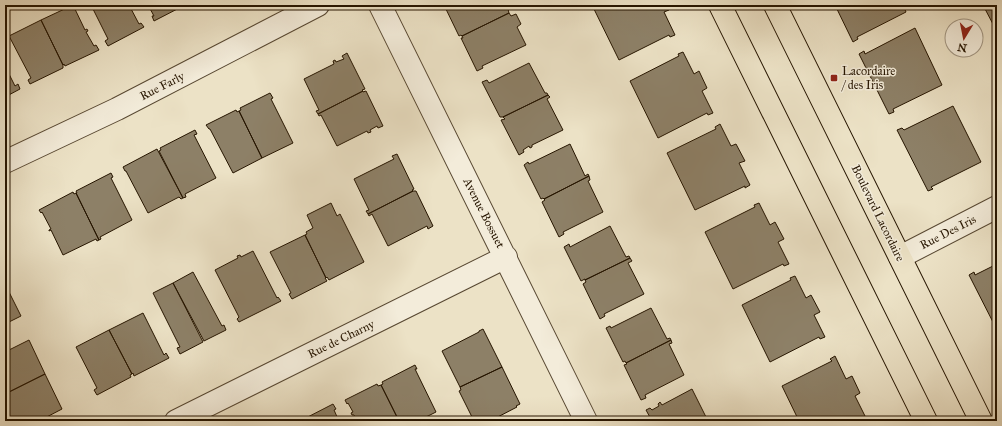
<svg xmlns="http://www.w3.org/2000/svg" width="1002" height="426" viewBox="0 0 1002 426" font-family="'IM FELL Great Primer',serif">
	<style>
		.building { fill: #8d8067; stroke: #261500 }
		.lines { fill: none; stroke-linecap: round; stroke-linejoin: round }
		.minor-casing { stroke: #584832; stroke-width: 24 }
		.major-casing { stroke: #261500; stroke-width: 24 }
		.minor { stroke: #f3ecda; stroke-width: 22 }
		.major { stroke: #ece2c6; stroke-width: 22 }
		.poi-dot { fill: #8f2418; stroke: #f3ecda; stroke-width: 1.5 }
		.labels { text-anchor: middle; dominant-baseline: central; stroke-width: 3; stroke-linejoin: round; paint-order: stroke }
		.poi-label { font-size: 12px; fill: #261500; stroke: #f3ecda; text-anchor: start }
		.street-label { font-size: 12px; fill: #261500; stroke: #f3ecda }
	</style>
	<rect width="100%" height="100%" fill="#ece2c6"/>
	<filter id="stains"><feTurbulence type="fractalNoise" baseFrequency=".005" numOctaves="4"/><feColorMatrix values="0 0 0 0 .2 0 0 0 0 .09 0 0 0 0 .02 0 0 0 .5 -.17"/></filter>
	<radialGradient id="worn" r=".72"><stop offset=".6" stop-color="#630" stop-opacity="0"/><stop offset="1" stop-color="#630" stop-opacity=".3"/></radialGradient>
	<!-- building -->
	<path class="building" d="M73 5 85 30 87 29 88 31 86 32 94 46 96 45 99 50 65 66 64 64 63 65 41 20Z
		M91 5H129L139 24 141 23 144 27 108 46 105 41 108 39Z
		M148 5H185L154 21 152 16H154Z
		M444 5H512V7L508 9 509 13 462 36 461 35 459 36Z
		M592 5H667L669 10 664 12 675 35 670 37 669 35 619 60Z
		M835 5H903L906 12 857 37 858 39 853 42Z
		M988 5H997V24L994 26 984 7Z
		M509 13 511 16 516 14 521 24 517 27 526 45 482 66 483 68 477 71 461 38H463L462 36Z
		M41 20 63 65V68L30 84 28 80 31 78 9 36Z
		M915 28 942 85 893 109 894 112 889 114 859 54 864 51 865 54Z
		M683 52 694 74 699 71 707 88 702 91 713 113 708 115 707 113 658 138 630 81 679 56 678 54Z
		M347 53 365 89 362 90 363 91 318 114 316 111 319 110 304 79 334 64 333 61 335 60 336 62 344 59 342 56Z
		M529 63 545 93H547L548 95 503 117H500L482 82 487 80 489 83Z
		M5 66 15 86 18 84 20 89 5 97Z
		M363 91V92L366 91 383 126 378 128 377 126 370 130 371 132 368 133 367 131 337 146 321 115 319 116 318 114Z
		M270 93 273 98 271 99 293 143 262 158 239 111 241 110 240 108Z
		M548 95 550 97 547 99 563 130 532 145V147L530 148 529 146 523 150 524 152 519 155 501 120 505 119 503 117Z
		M953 106 981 162 931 187 933 189 928 191 897 130 902 128 904 130Z
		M236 110 237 112 239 111 262 158 233 173 210 129H209L206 125Z
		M720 124 731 146 736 144 745 161 739 163 750 185 745 188V186L695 210 667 153 716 129 715 127Z
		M195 130 197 134 194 135 216 178 185 194 186 197 183 198 159 151 161 150 160 148Z
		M570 144 585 176 588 174 589 176 544 199 543 198 541 199 524 165 528 162 529 164Z
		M157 149 183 198 181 199 179 197 148 213 126 171H125L123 167Z
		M397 154 414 189 412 190 413 191 368 214 366 211 369 210 354 179 394 159 392 156Z
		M111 173 113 177 111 178 132 220 100 237 101 239 99 240 76 193H77L76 191Z
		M589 176 590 180 588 181 603 212 563 232 564 234 559 237 542 202 545 200 544 199Z
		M413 191H416L433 226 428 229 427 226 388 246 372 214 369 216 368 214Z
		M73 192 74 194 76 193 99 240 97 241 96 239 63 255 51 230 49 231V230L51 229 42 212 41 213 39 210Z
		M331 203 337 216 340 214 364 262 329 280 327 277 326 278 305 235 307 234 306 232 313 228 307 215Z
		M759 203 770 225 775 222 784 239 778 242 789 264 784 266 783 264 733 289 705 232 755 207 754 205Z
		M610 226 626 257 629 256 630 258 585 280V279L581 281 564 247 569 244 570 247Z
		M305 235 326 278H325L327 281 292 299 289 294 291 293 270 252Z
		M253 251 277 298 278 297 281 301 239 322 237 319 239 317 215 270 238 258 237 256 240 255 241 257Z
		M630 258 632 261 628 263 644 294 604 314 605 316 600 319 583 284 586 282 585 280Z
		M997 264V330L969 275 974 272 975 275Z
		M193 272 222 326 224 325 226 330 204 341 173 283Z
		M795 276 806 298 811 295 820 312 814 315 825 337 820 339 819 337 770 362 742 305 791 280 790 278Z
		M173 283 203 342 180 354 177 348 180 347 153 293Z
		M5 284 21 316 5 324Z
		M651 308 667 339 670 338 671 340 626 363 625 361 623 362 606 328 610 326 611 328Z
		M143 313 164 355 166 353 169 358 134 376 133 373 132 374 109 330Z
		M483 329 502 367 460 387 442 351 479 332V331Z
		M109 330 132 374 130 375 131 377 97 395 94 390 97 388 76 347Z
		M29 340 45 374 5 394V352Z
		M671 340 672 343 669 344 684 375 645 395 646 398 641 400 624 365 627 364 626 363Z
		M835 356 846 379 852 376 860 393 855 396 866 418 861 420 860 418 854 421H799L782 386 832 361 830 359Z
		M415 365 417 369H415L436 412 418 421H399L381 385 383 384 382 382Z
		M502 367 520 404 516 406 517 407 490 421H474L459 391 461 390 460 387Z
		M45 374 62 409 39 421H8L5 414V394Z
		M377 384 378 386 381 385 399 421H357L354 415H352L351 413 353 412 348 403 347 404 345 400Z
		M692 389 708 421 711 419 712 421H652L646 410 650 408 652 410 659 406 658 404 660 402 662 405Z
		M333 404 336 409 334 410 338 419 340 417 342 420 340 421H300Z"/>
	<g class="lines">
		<!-- minor casing -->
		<g class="minor-casing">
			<path id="minor" d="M380 5 586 421
				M5 162 117 109 318 5
				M900 257 997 207
				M176 421 506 257"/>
		</g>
		<!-- major casing -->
		<g class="major-casing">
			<path id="major" d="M720 5 926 421
				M775 5 981 421"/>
		</g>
		<!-- minor -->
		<use href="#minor" class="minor"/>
		<!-- major -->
		<use href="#major" class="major"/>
	</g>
	<!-- markers -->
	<rect class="poi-dot" x="830" y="74" width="8" height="8" rx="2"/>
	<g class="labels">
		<!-- poi labels -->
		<g class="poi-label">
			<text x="842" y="71">Lacordaire<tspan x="842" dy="14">/ des Iris</tspan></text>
		</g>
		<!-- street labels -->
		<g class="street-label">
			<text transform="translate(162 86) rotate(-27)">Rue Farly</text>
			<text transform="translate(484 213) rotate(63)">Avenue Bossuet</text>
			<text transform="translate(878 213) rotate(64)">Boulevard Lacordaire</text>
			<text transform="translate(948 232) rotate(-27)">Rue Des Iris</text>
			<text transform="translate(341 339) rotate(-26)">Rue de Charny</text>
		</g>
	</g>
	<!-- margin -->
	<rect width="1002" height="426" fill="none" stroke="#ece2c6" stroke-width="20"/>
	<rect x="6" y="6" width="990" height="414" fill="none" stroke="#261500" stroke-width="2"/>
	<rect x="10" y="10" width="982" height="406" fill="none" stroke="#261500"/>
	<!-- north arrow -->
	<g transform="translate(964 38) rotate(190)"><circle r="19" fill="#f3ecda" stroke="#a19683"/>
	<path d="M0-3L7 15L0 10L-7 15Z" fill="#8f2418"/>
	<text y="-6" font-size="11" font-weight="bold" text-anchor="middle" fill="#261500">N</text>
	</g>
	<rect width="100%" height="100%" filter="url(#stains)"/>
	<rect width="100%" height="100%" fill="url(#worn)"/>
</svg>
